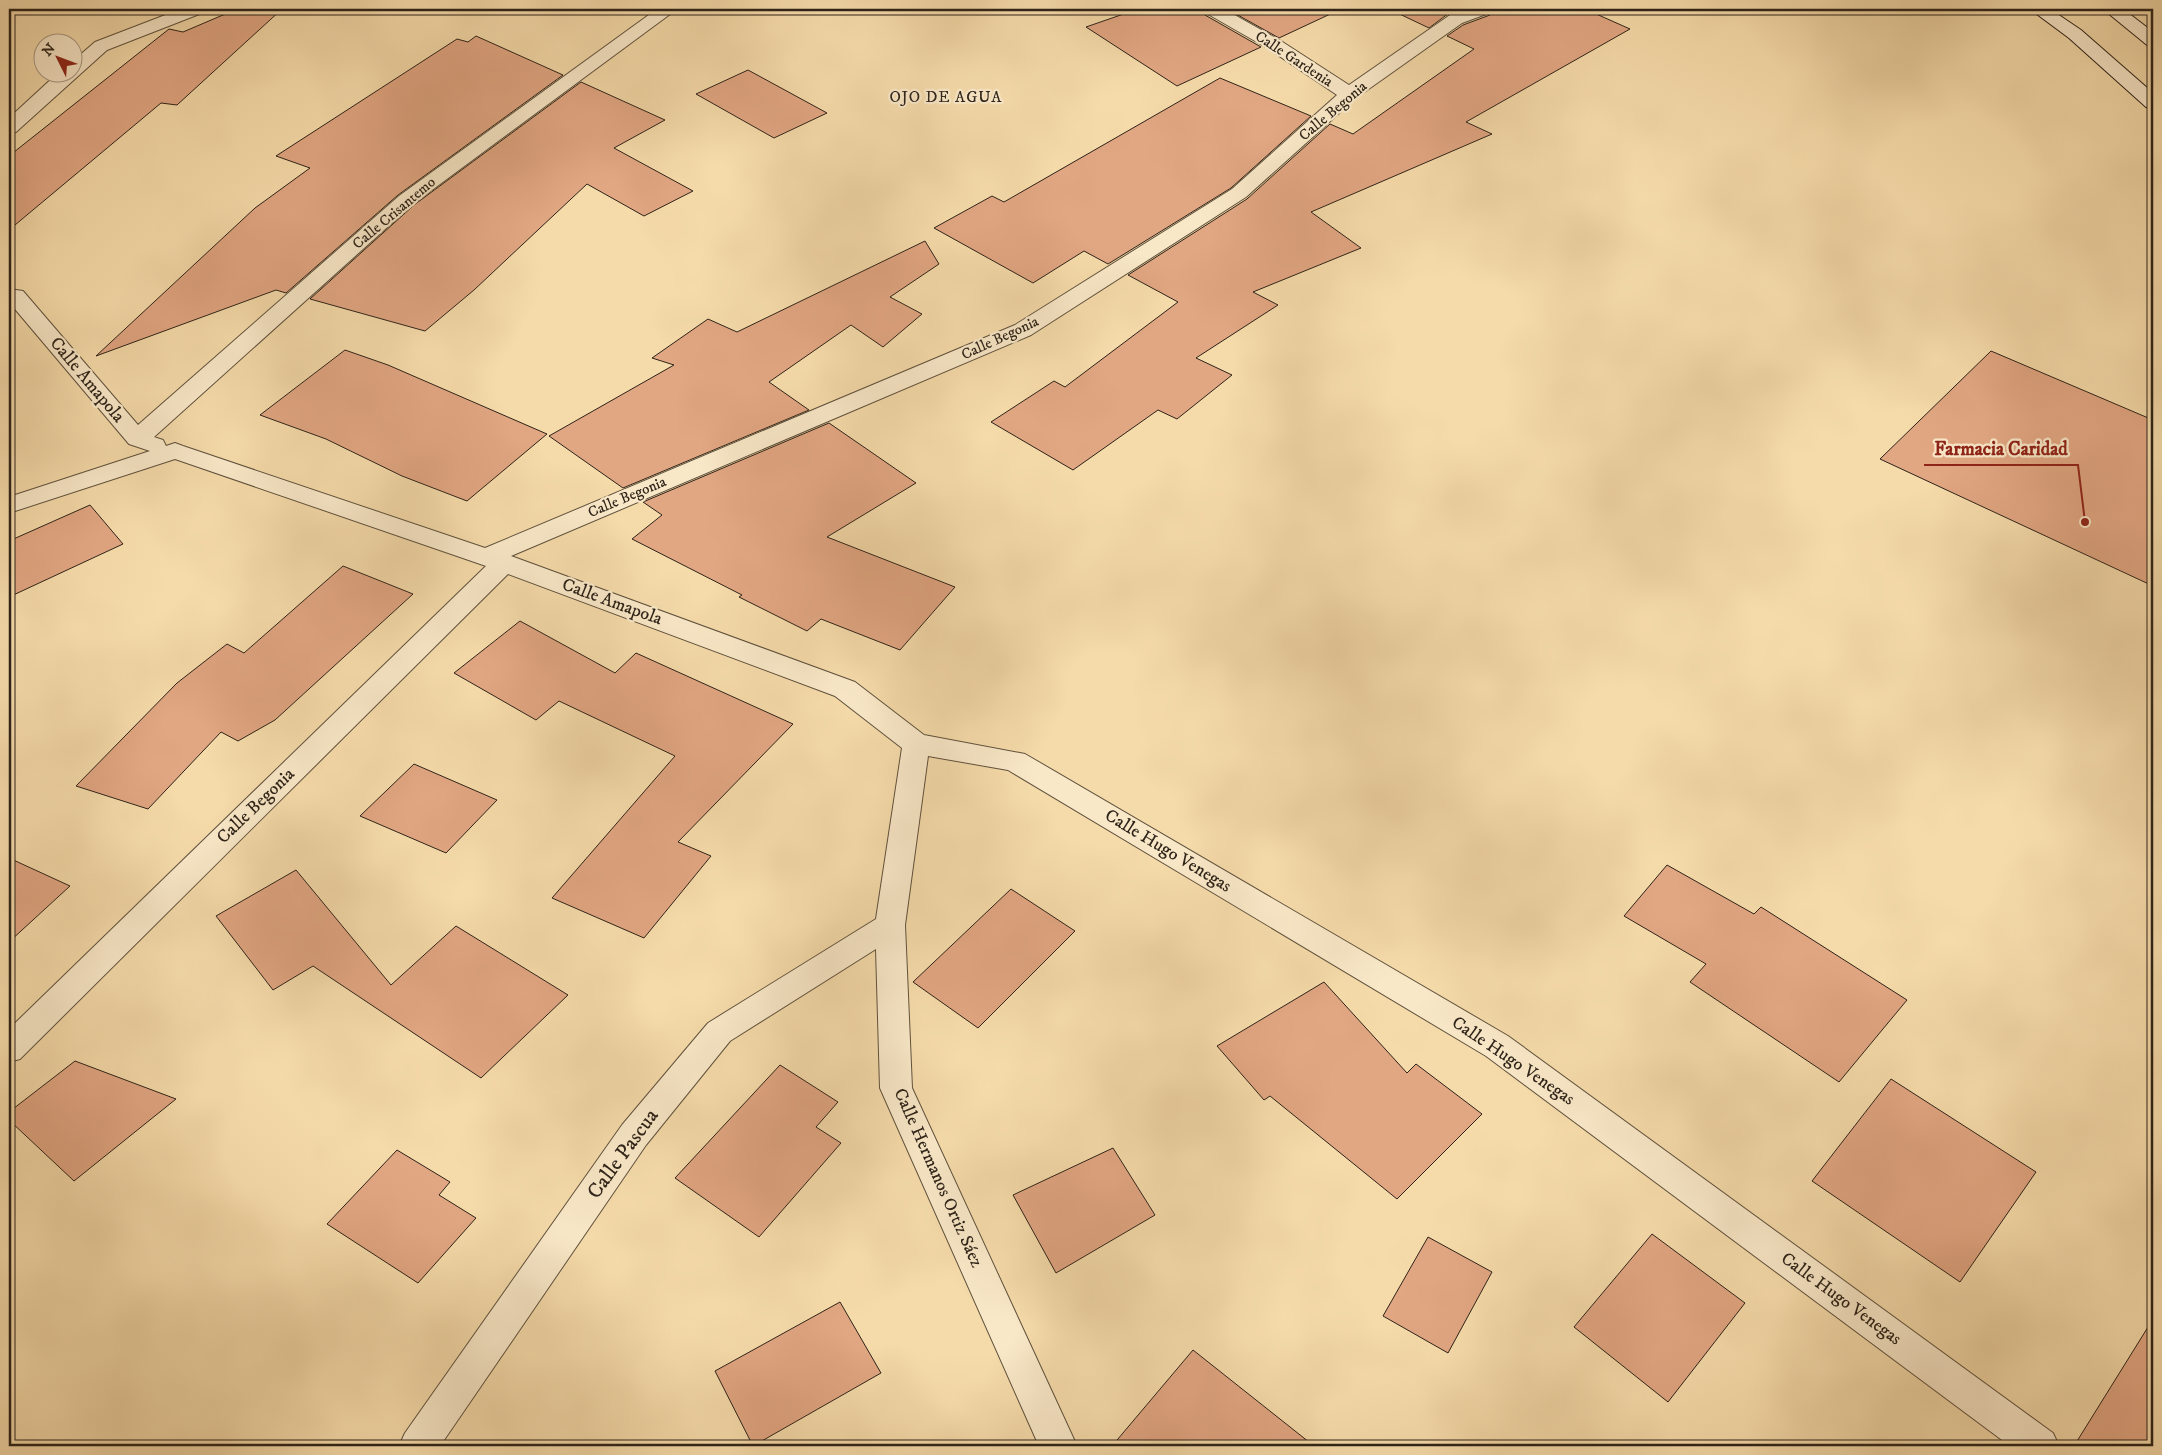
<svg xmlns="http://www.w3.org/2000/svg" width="2162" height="1455" viewBox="0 0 2162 1455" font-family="'IM FELL DW Pica',serif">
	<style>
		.building { fill: #e1a682; stroke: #2d2319 }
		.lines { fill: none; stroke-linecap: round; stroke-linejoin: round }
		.street-casing { stroke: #5f513d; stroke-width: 2 }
		.secondary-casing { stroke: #2d2319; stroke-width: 2 }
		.street { fill: #f9e8c8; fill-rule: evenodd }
		.secondary { fill: #f9e8c8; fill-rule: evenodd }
		.labels { text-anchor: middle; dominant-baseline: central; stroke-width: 4.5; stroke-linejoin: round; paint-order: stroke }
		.far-street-label { font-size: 15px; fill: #2d2319; stroke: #f9e8c8 }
		.far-neighbourhood-label { font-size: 16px; letter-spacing: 1px; fill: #2d2319; stroke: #f9e8c8 }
		.street-label { font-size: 18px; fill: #2d2319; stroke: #f9e8c8 }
		.near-street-label { font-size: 21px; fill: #2d2319; stroke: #f9e8c8 }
		.leader { fill: none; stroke: #8f2418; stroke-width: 2 }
		.callout-dot { fill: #8f2418; stroke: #f9e8c8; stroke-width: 2 }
		.callout-label { font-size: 19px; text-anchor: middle; font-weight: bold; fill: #8f2418; stroke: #f9e8c8; stroke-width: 4.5; stroke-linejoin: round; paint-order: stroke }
	</style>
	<rect width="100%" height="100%" fill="#f6dbaa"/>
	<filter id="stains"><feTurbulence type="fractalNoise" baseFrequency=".004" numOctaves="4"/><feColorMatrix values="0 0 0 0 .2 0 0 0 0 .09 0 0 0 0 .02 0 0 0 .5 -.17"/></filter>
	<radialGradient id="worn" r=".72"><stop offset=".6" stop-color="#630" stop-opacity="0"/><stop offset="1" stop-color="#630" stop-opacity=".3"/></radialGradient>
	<!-- building -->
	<path class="building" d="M237 9H282L177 105 161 103 9 230V156L169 29 183 32Z
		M1138 9H1201L1205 15 1261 47 1177 86 1086 27Z
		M1227 9H1341L1279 38Z
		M1389 9H1462L1449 13 1429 28Z
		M1494 9H1585L1630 29 1466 122 1492 134 1311 212 1361 248 1253 292 1278 305 1196 358 1232 375 1177 419 1158 410 1073 470 991 422 1054 381 1065 387 1178 302 1128 275 1247 199 1330 124 1353 134 1474 49 1447 36 1463 25 1490 15Z
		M476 36 563 75 398 195 286 293 276 290 96 356 255 208 310 168 276 156 457 39 468 42Z
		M748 70 827 113 774 138 696 94Z
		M1220 78 1311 116 1231 188 1108 264 1084 251 1033 283 934 228 992 196 1004 202Z
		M581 82 665 120 614 148 693 191 644 216 587 184 474 290 425 331 310 299 414 205Z
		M925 241 939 264 890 297 922 314 883 347 851 325 769 382 809 410 623 488 549 436 674 365 652 358 708 319 737 332Z
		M345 350 388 365 547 434 467 501 402 476 326 439 260 415Z
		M1991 351 2153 420V586L1880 459Z
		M829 423 916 483 827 537 955 587 900 650 821 619 807 631 739 597 742 595 632 539 662 515 643 502Z
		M90 505 123 544 9 597V541Z
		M343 566 413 594 275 720 238 741 221 732 148 809 76 786 177 683 227 644 244 653Z
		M520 621 615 673 636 653 793 724 678 842 711 856 644 938 552 898 675 756 559 701 536 720 454 673Z
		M414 764 497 800 446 853 360 816Z
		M9 858 70 886 9 942Z
		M1667 865 1754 914 1761 907 1907 1000 1839 1082 1690 982 1706 964 1624 916Z
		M296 870 391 985 456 926 568 995 481 1078 313 966 273 990 216 916Z
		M1011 889 1075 931 978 1028 913 982Z
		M1324 982 1407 1073 1416 1064 1482 1114 1397 1199 1270 1096 1264 1100 1217 1046Z
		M75 1061 176 1099 74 1181 9 1120V1112Z
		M780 1065 838 1102 816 1127 841 1143 759 1237 675 1178Z
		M1891 1079 2036 1172 1960 1282 1812 1181Z
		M1113 1148 1155 1215 1056 1273 1013 1195Z
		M397 1150 450 1182 439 1195 476 1218 418 1283 327 1224Z
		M1652 1234 1745 1303 1668 1402 1574 1327Z
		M1428 1237 1492 1272 1448 1353 1383 1316Z
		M840 1302 881 1373 753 1446 715 1371Z
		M2153 1319V1446H2074Z
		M1193 1350 1314 1446H1112Z"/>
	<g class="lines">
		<!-- street casing -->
		<g class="street-casing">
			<path id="street" d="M181 9H205L202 13 107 50 16 132 9 134V118L59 72H72V62L95 42Z
				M657 9H677L413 204 154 437 163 440 166 446 175 443 183 446 485 548 1015 325 1232 189 1337 95 1269 49 1206 13 1203 9H1224L1281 41 1349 85 1450 15 1467 9H1492L1489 13 1462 23 1356 98 1246 197 1031 335 511 556 855 682 924 735 1025 754 1508 1036 2053 1433 2059 1446H2010L1486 1056 1008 770 928 756 905 925 912 1088 1077 1446H1039L880 1088 876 949 730 1041 646 1145 440 1446H399L405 1433 622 1125 708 1023 876 919 902 748 835 696 508 574 20 1059 9 1062V1029L486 566 175 459 9 513V497L150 451 129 444 9 302V289L23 291 138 425 399 196Z"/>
		</g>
		<!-- secondary casing -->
		<g class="secondary-casing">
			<path id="secondary" d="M2030 9H2050L2081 30 2153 93V109L2146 107 2069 38Z
				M2103 9H2123L2153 32V46L2147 45Z"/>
		</g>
		<!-- street -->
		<use href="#street" class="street"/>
		<!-- secondary -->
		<use href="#secondary" class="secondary"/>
	</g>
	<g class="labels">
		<!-- far-street labels -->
		<g class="far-street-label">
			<text transform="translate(1294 59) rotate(33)">Calle Gardenia</text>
			<text transform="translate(1333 111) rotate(-40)">Calle Begonia</text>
			<text transform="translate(394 213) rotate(-40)">Calle Crisantemo</text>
			<text transform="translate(1000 338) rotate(-25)">Calle Begonia</text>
			<text transform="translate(627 497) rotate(-23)">Calle Begonia</text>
		</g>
		<!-- far-neighbourhood labels -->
		<g class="far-neighbourhood-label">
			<text x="946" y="97">OJO DE AGUA</text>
		</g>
		<!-- street labels -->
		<g class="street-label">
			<text transform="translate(87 380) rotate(50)">Calle Amapola</text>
			<text transform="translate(612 602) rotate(20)">Calle Amapola</text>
			<text transform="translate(256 806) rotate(-44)">Calle Begonia</text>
			<text transform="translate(1168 851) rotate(31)">Calle Hugo Venegas</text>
			<text transform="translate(1513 1061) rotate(34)">Calle Hugo Venegas</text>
			<text transform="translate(938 1178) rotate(66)">Calle Hermanos Ortiz Sáez</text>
			<text transform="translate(1841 1299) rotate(36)">Calle Hugo Venegas</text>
		</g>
		<!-- near-street labels -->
		<g class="near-street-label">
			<text transform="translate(623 1154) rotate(-54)">Calle Pascua</text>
		</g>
	</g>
	<!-- callouts -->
	<path class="leader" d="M2085 522L2078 465H1924"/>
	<circle class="callout-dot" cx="2085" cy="522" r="5"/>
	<g class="callout-label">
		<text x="2001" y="455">Farmacia Caridad</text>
	</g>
	<!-- margin -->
	<rect width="2162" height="1455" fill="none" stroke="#f6dbaa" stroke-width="30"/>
	<rect x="10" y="10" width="2142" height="1435" fill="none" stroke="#2d2319" stroke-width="2.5"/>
	<rect x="15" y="15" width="2132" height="1425" fill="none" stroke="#2d2319"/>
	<!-- north arrow -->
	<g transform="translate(58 58) rotate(312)"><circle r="24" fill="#f9e8c8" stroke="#a79982"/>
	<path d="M0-4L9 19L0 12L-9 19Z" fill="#8f2418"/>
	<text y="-8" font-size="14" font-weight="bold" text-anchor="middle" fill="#2d2319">N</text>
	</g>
	<rect width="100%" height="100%" filter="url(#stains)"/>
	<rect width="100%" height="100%" fill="url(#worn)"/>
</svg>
